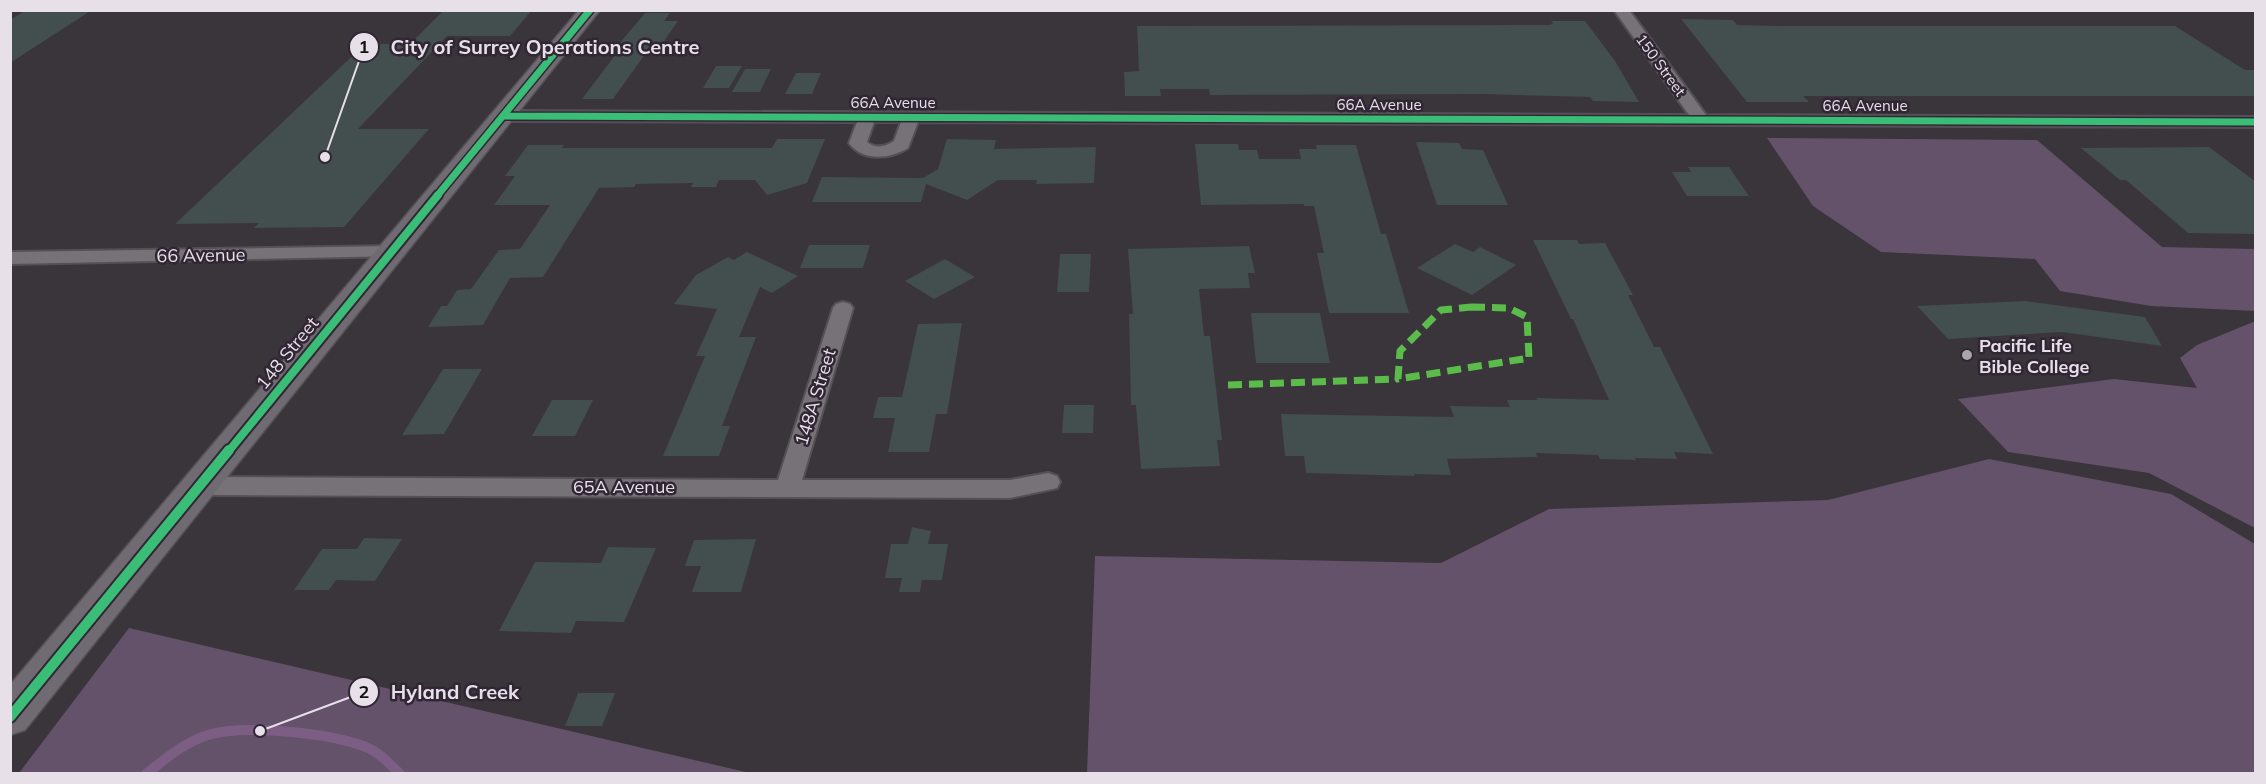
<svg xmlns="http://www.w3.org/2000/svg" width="2266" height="784" viewBox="0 0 2266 784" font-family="Mulish,sans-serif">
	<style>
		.green { fill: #64516a }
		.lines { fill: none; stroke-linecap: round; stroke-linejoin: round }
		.stream { stroke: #7c5e84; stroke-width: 10 }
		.building { fill: #434e4e }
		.street-casing { stroke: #555056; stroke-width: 4 }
		.secondary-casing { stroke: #555056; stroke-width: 3 }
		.street { fill: #767278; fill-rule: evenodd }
		.secondary { fill: #706a72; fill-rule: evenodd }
		.quiet { stroke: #5cbc4b; stroke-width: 7; stroke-dasharray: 14 7; stroke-linecap: butt }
		.cycleway-far2-casing { stroke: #312734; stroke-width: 10 }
		.cycleway-far1-casing { stroke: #312734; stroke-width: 12 }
		.cycleway-casing { stroke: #312734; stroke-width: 14 }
		.cycleway-far2 { stroke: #3abd76; stroke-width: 7 }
		.cycleway-far1 { stroke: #3abd76; stroke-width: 8 }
		.cycleway { stroke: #3abd76; stroke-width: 10 }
		.poi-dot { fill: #aaa4ac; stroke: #312734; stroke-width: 2 }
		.labels { text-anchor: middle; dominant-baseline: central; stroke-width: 5; stroke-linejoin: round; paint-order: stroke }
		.far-street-label { font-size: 15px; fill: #e7e0e9; stroke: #312734 }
		.street-label { font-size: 18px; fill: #e7e0e9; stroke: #312734 }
		.poi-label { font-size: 18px; font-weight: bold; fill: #e7e0e9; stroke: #312734; text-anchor: start }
		.leader { fill: none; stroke: #e7e0e9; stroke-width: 2 }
		.callout-dot { fill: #e7e0e9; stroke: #312734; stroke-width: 2 }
		.mark-label { font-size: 18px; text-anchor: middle; font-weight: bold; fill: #111 }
		.callout-label { font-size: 20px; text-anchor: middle; font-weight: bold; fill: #e7e0e9; stroke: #312734; stroke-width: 5; stroke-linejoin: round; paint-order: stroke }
	</style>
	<rect width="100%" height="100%" fill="#3a343b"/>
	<!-- green -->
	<path class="green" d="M1767 138 2037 140 2162 247 2255 249V311L2151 306 2060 291 2035 259 1881 252 1813 206Z
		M2253 322H2256L2255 528 2149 473 2008 452 1958 399 2114 379 2197 388 2180 358 2197 345Z
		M1989 459 2171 494 2255 544V773H1087L1095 556 1441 563 1549 509 1828 500Z
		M129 628 750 773H19Z"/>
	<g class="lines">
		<!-- stream -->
		<path class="stream" d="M146 774C165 759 185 742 208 735 244 724 333 733 368 748 380 753 391 765 400 774"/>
	</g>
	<!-- building -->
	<path class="building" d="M26 10H92L10 63V20Z
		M444 10H532L510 36H447L358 129H429L344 227 254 228 259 223 175 224 365 44H410Z
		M645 13H670L664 21H678L658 50H648L613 99H582L619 50H614Z
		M1681 19 1733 20 1737 25 1784 26H2175L2245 70H2256V96H1803L1809 102H1747Z
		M1551 21H1585L1615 61 1639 102 1593 101 1590 97 1484 94 1210 95 1209 89H1160L1161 96H1125L1124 72 1139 71 1137 26 1549 25 1553 24Z
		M716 66H742L729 88H703Z
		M745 69H771L760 92H732Z
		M796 73H821L812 94H785Z
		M777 139H825L807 183 767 195 755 180H719L716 187H691L693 183 636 184 634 187 599 188 543 277 510 278 483 325 428 327 441 306H447L457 290 471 289 499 250 520 249 550 205H494L515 176H505L528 145H564L562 148H772Z
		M947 139 996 140 994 149 1096 147 1094 183 1036 184 1037 180H998L967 200 926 184 921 202H812L822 177 923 178 938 169Z
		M1416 142 1459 143 1462 149 1483 150 1508 205H1437Z
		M1195 144H1238L1239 150H1257L1259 159H1301L1299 149H1317L1316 145H1356L1381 234H1386L1409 313H1329L1317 253H1324L1314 206H1304V204L1201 205Z
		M2209 147 2256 182V234L2188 233 2126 180H2120L2081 148Z
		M1688 167H1729L1749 196H1687L1672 172H1691Z
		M1533 240H1577L1579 244 1605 243 1633 295H1628L1654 347H1660L1713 454 1674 452 1677 459 1635 458 1636 460 1600 459 1598 455 1536 453 1537 457 1447 459 1451 475 1414 474 1415 476 1306 473 1304 456H1285L1281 414 1454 417 1450 406 1510 407 1507 400H1537L1536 398 1609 400 1573 319H1571Z
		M1455 244 1473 252 1480 247 1516 265 1472 295 1417 268Z
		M809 245H870L863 268H800Z
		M1249 246 1255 273H1248L1250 288 1199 289 1204 336H1210L1222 440H1217L1220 466 1141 469 1136 405H1131L1129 314H1133L1128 249Z
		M747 252 798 276 772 293 760 287 739 337H756L722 426H730L719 456H663L705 356H696L717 309 674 304 696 275 728 257 734 260Z
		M1060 254H1091L1089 292H1057Z
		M945 259 975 277 934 299 905 281Z
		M2025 301 2145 317 2162 346 2062 332 1948 339 1917 306Z
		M1251 313H1320L1330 363H1256Z
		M962 323 947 414H936L929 452H888L895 418H873L878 397H902L918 324Z
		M443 369H482L444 434 402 435Z
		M552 400H593L575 436H532Z
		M1064 405H1094L1093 433H1062Z
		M912 527 931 531 928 544H948L942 580H922L920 592H899L902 578H885L891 544H908Z
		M364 538 402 539 375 581 336 580 329 590H294L322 549H357Z
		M756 539 741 592H692L701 566H685L694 540Z
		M608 547 656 548 624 622 576 621 571 633 499 631 535 562 601 563Z
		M578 693H615L602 726H565Z"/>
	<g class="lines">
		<!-- street casing -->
		<g class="street-casing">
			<path id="street" d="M1614 10H1629L1706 115 2256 117V127L918 122 908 148C890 159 863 162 849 143L857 122 503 121 495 116 503 111 1689 115ZM874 122H901L894 141C885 147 876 149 867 142Z
				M392 246 399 248 402 252 399 256 10 264V252Z
				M843 302 850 304 853 308 802 480H1010L1048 473 1057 476 1060 482 1057 488 1010 498 200 495 191 492 188 486 191 480 200 477 778 480 833 308 836 304Z"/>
		</g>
		<!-- secondary casing -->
		<g class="secondary-casing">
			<path id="secondary" d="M579 10H600L25 730 10 735V685Z"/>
		</g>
		<!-- street -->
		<use href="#street" class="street"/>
		<!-- secondary -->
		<use href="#secondary" class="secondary"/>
		<!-- quiet -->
		<path class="quiet" d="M1471 307 1509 308 1527 317 1529 358 1398 379 1400 351 1441 310Z
			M1228 385 1398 379"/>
		<!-- cycleway-far2 casing -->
		<g class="cycleway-far2-casing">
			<path id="cycleway-far2" d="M503 116 2256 122
				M437 196 590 10"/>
		</g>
		<!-- cycleway-far1 casing -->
		<g class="cycleway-far1-casing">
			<path id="cycleway-far1" d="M228 452 438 195"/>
		</g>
		<!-- cycleway casing -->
		<g class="cycleway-casing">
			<path id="cycleway" d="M10 717 229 450"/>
		</g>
		<!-- cycleway-far2 -->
		<use href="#cycleway-far2" class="cycleway-far2"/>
		<!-- cycleway-far1 -->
		<use href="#cycleway-far1" class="cycleway-far1"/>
		<!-- cycleway -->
		<use href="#cycleway" class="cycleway"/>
	</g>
	<!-- markers -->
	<circle class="poi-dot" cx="1967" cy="355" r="6"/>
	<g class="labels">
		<!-- far-street labels -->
		<g class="far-street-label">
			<text transform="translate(1661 65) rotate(54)">150 Street</text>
			<text x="893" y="102">66A Avenue</text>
			<text x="1379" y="104">66A Avenue</text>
			<text x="1865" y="105">66A Avenue</text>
		</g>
		<!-- street labels -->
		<g class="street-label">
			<text transform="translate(201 255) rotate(-1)">66 Avenue</text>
			<text transform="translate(287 353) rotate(-51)">148 Street</text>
			<text transform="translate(815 397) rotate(-73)">148A Street</text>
			<text x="624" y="486">65A Avenue</text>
		</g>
		<!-- poi labels -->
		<g class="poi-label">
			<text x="1979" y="345">Pacific Life<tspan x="1979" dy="21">Bible College</tspan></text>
		</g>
	</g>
	<!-- callouts -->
	<path class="leader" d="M325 157L364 47M260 731L364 692"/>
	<g class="callout-dot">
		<circle cx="325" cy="157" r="6"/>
		<circle cx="260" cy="731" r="6"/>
		<circle cx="364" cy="47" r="15"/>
		<circle cx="364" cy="692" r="15"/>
	</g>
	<g class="mark-label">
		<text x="364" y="53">1</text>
		<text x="364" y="698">2</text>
	</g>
	<g class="callout-label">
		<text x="545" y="54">City of Surrey Operations Centre</text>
		<text x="455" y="699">Hyland Creek</text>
	</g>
	<!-- border -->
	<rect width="2266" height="784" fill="none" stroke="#e7e0e9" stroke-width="24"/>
</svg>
